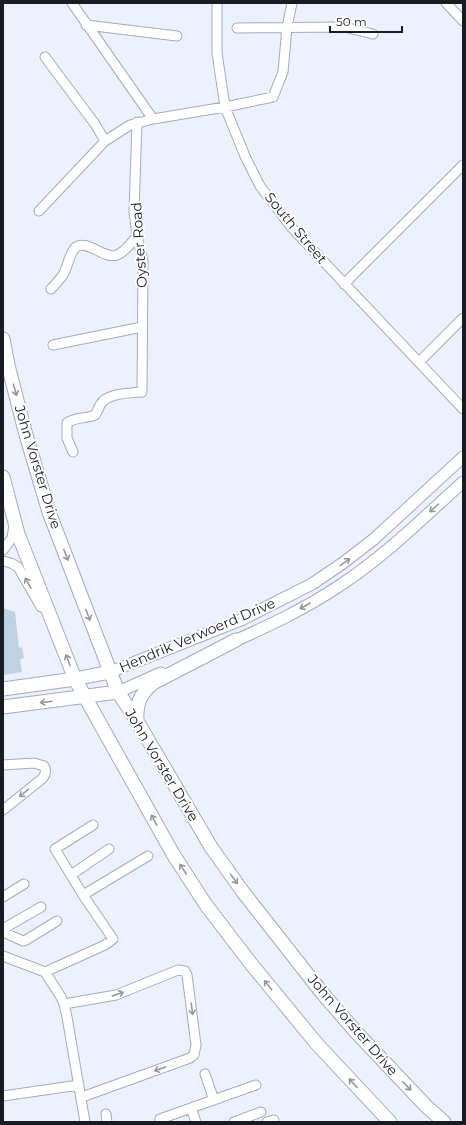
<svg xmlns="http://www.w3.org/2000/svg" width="466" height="1125" viewBox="0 0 466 1125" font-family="Montserrat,sans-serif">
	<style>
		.building { fill: #bed2e0 }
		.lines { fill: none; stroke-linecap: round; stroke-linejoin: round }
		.minor-casing { stroke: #a2abbe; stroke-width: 11 }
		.tertiary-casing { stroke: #a2abbe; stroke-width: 13 }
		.secondary-casing { stroke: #a2abbe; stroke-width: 15 }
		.minor { stroke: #fff; stroke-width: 9 }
		.tertiary { stroke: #fff; stroke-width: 11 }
		.secondary { stroke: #fff; stroke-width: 13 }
		.oneway { stroke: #97989c }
		.labels { text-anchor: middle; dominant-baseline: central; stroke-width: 4; stroke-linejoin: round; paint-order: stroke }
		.street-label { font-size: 14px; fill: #181b22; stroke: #fefefe }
	</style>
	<rect width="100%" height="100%" fill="#ecf1fd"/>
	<!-- building -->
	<path class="building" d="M3 608 15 612 19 648 22 647 24 658 20 659 22 672 3 675Z"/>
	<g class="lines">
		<!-- minor casing -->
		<g class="minor-casing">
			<path id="minor" d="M72 3 153 119
				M217 3V53L225 107 245 156 260 186 292 228 463 409
				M446 3 463 21
				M86 25 177 36
				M237 28 344 27 373 34
				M45 57 95 124 105 141
				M39 211 105 141 130 125 153 119 225 107 273 97 283 72 287 27 292 3
				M344 284 463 165
				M51 289C55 285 59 280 63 275 68 267 69 253 76 247 87 239 105 260 117 255 125 252 132 242 137 236
				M53 345 142 327
				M419 362 463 318
				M73 452 67 438V423C74 417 86 419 95 415 98 411 99 405 103 401 113 393 130 393 142 392L143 261 137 236 134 212 137 122
				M3 550 12 538 14 525
				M3 561 11 563 18 567 41 607
				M3 765 34 763 44 766C46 770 46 774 43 778L3 810
				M71 875 109 849
				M83 895 148 856
				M3 897 24 884
				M3 929 41 907
				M3 932 23 941 26 940 57 921
				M3 956 45 972 61 997 64 1004 67 1017 85 1122
				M45 972 105 945 113 939 83 895 55 849 93 825
				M64 1004 116 995 178 970 185 971 187 975 196 1045 194 1055 190 1058 82 1097
				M205 1074 214 1100
				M3 1096 79 1085
				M106 1114 107 1122
				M160 1119 191 1108
				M196 1122 191 1108 256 1085
				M234 1122 261 1112
				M267 1122 274 1120"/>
		</g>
		<!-- tertiary casing -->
		<g class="tertiary-casing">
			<path id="tertiary" d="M228 644C266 627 305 609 339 586 384 557 423 518 463 482
				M110 672 241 620 312 584 343 563 374 539 463 457
				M118 692 161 673"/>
		</g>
		<!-- secondary casing -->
		<g class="secondary-casing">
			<path id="secondary" d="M3 339 8 365 26 435 49 512 118 692 137 721 211 847 243 892 323 994 356 1032 426 1106 444 1122
				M3 477 18 534 75 679 173 854 206 905 252 965 317 1044 390 1122
				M3 689 75 679 110 672
				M3 707 118 692
				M137 721C136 704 140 694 153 683L236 640"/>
		</g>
		<!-- minor -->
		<use href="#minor" class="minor"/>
		<!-- tertiary -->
		<use href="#tertiary" class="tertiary"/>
		<!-- secondary -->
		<use href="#secondary" class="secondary"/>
	</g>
	<!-- one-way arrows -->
	<defs><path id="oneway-shaft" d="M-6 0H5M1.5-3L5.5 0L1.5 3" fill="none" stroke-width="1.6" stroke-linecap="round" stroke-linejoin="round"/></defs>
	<g class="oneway">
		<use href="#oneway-shaft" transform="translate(15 390) rotate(75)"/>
		<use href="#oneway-shaft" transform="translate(434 508) rotate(138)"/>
		<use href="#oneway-shaft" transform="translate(66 555) rotate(69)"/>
		<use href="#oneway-shaft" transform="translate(345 562) rotate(-36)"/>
		<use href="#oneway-shaft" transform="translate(28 583) rotate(-119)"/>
		<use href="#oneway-shaft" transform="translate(305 606) rotate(150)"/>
		<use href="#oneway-shaft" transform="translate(88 615) rotate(69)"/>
		<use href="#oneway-shaft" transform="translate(68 660) rotate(-111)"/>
		<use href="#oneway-shaft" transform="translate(46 702) rotate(173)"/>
		<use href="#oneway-shaft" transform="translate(24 793) rotate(140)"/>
		<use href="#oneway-shaft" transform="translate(154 820) rotate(-119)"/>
		<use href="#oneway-shaft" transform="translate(183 869) rotate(-123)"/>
		<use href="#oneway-shaft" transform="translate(234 879) rotate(54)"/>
		<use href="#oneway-shaft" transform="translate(268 985) rotate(-129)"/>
		<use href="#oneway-shaft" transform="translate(118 994) rotate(-19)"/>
		<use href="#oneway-shaft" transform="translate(192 1009) rotate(83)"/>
		<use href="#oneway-shaft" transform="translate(160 1069) rotate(161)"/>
		<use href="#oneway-shaft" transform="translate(353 1083) rotate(-133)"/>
		<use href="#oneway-shaft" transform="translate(407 1086) rotate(46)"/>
	</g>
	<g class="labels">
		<!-- street labels -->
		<g class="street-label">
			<text transform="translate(296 228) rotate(50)">South Street</text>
			<text transform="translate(139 245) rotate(-94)">Oyster Road</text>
			<text transform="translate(38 467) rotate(73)">John Vorster Drive</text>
			<text transform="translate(197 635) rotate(-23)">Hendrik Verwoerd Drive</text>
			<text transform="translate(162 765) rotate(59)">John Vorster Drive</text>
			<text transform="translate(353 1025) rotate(49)">John Vorster Drive</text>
		</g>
	</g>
	<!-- border -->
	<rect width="466" height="1125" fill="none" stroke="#181b22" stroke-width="8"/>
	<!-- scale -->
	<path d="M330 26v6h72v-6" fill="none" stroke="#181b22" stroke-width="2"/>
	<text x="336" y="26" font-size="12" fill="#181b22" stroke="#fefefe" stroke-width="3" paint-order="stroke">50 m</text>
</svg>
